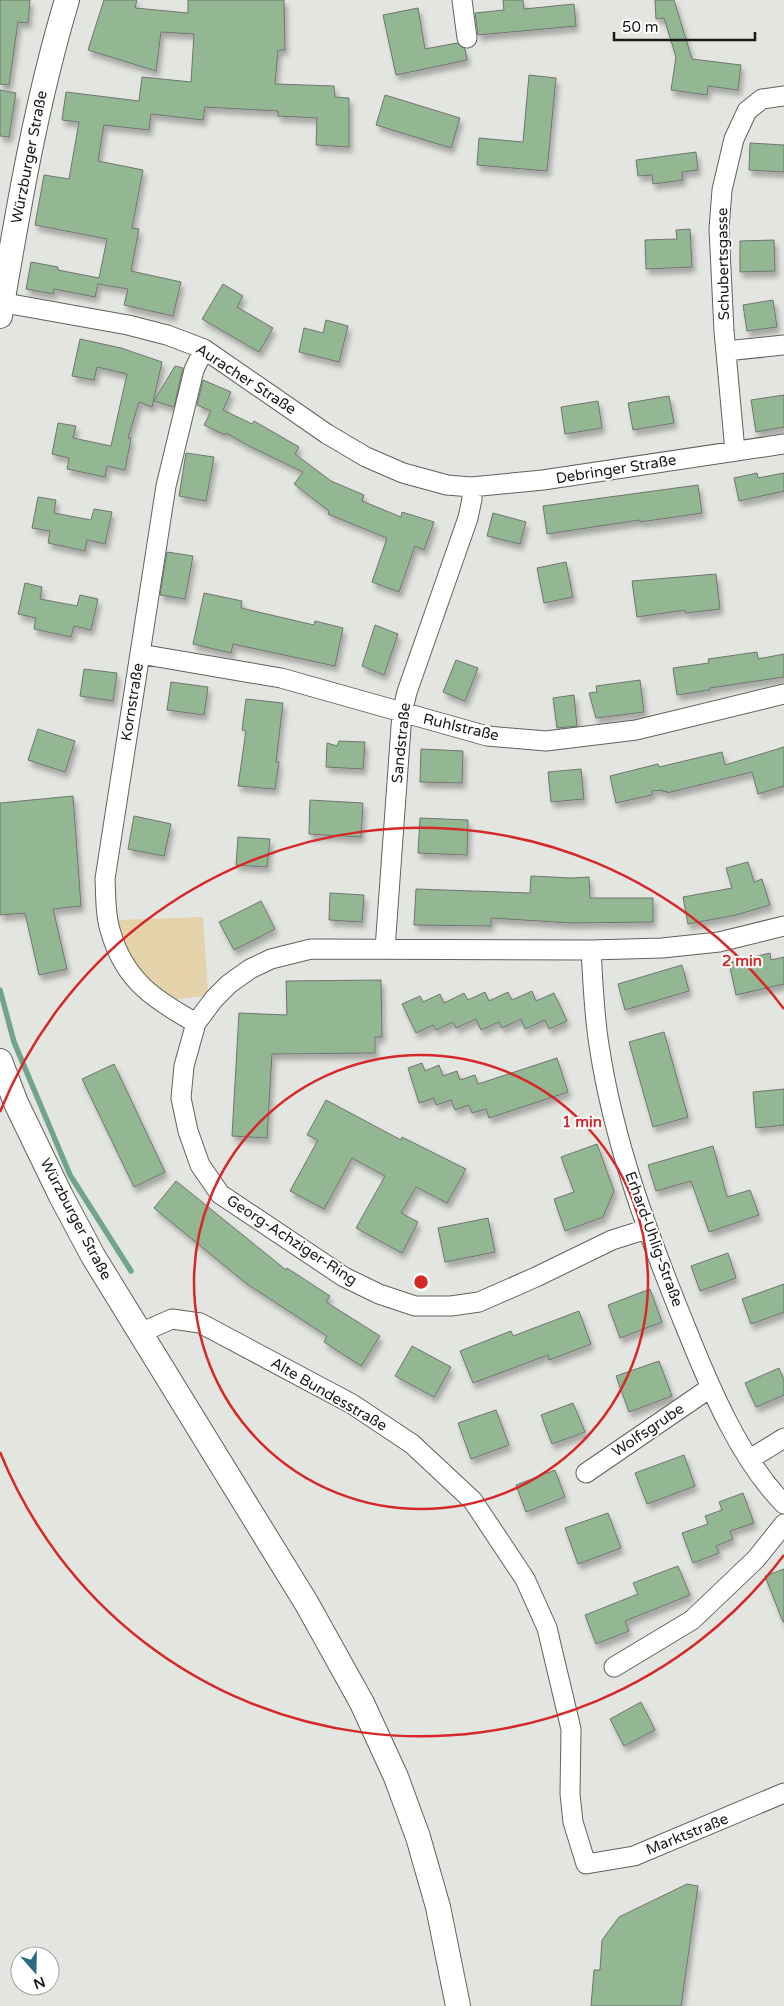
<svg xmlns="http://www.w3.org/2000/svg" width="784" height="2006" viewBox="0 0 784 2006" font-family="'Varela Round',sans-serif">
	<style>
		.green { fill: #e3d2aa }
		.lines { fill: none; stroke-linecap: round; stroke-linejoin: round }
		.stream { stroke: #72a48d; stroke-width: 5.5 }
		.building { fill: #93b792; stroke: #707470; filter: url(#shadow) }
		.minor-casing { stroke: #60625d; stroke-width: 21 }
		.major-casing { stroke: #60625d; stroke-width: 26 }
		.minor { stroke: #fff; stroke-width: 19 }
		.major { stroke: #fff; stroke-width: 24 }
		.ring { fill: none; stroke: #d62828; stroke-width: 2.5 }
		.labels { text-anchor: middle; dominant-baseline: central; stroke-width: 4; stroke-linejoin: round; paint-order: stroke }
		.street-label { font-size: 15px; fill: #1a1b19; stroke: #fff }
		.centre { fill: #d62828; stroke: #fff; stroke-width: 2.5 }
		.ring-label { font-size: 15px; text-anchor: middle; font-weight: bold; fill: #d62828; stroke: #fff; stroke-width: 4; stroke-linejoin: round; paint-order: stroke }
	</style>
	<defs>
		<filter id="shadow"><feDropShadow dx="3" dy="5.5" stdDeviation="2.5" flood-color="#0004"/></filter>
	</defs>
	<rect width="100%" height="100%" fill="#e3e5e0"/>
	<!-- green -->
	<path class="green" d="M203 917 208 993 204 996 172 1000C144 982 124 953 118 920Z"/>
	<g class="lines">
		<!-- stream -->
		<path class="stream" d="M0 990 14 1042 70 1175 131 1271"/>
	</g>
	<!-- building -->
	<path class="building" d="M0 0H30L28 23 18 22 9 85 0 84Z
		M104 0H137L135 8 188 13V0H284L285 50H278L275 84 334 86 335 97 349 98V147L316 145 317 118 278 116V111L205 107 203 120 151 114 149 130 104 125 98 161 143 170 132 228 139 229 131 271 181 282 173 316 124 305 128 289 98 284 95 297 54 289 53 294 26 289 31 262 58 267V270L99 278 107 239 35 225 44 175 69 179 79 122 62 120 66 92 139 101 142 77 191 82 194 34 161 32 156 71 88 50Z
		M503 0H523L524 9 574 4 576 26 478 35 475 13 504 10Z
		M655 0H674L692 59 741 65 738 90 708 86 707 95 671 90 676 57 664 18 656 19Z
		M418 8 425 49 457 43 465 49 467 60 396 75 383 15Z
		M529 75 556 78 547 171 477 165 479 138 523 142Z
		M0 90 16 93 9 137 0 136Z
		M385 95 460 118 451 148 376 125Z
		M750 143 784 145V172L749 170Z
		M696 152 698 170 682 172 683 180 653 184 652 175 638 176 636 160Z
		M690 229 692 267 646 269 645 240 677 239 676 230Z
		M774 240 775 271 740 272V241Z
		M223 284 243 296 237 307 273 328 259 352 202 319Z
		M773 300 777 327 747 331 743 305Z
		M326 320 348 326 339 362 299 352 304 328 323 333Z
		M80 339 121 348 162 362 152 407 139 402 128 438H131L125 470 107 466 105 477 67 469 69 458 52 454 58 423 76 426 73 438 111 446 127 374 97 367 94 380 72 376Z
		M175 366 183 368 174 407 154 401Z
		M203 380 231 392 223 410 252 424 254 421 299 447 295 454 331 481 364 495 362 501 401 517 402 512 434 522 424 550 415 546 399 592 372 582 387 538 328 514 329 511 294 484 303 472 249 446 226 433 225 435 204 425 211 411 197 405Z
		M784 395V427L756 432 751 400Z
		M669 396 674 423 633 430 628 403Z
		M598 401 602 428 565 434 561 407Z
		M186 453 214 457 206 501 179 496Z
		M757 473 758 478 784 473V491L739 501 734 478Z
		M698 485 702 513 640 522V520L547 534 543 506Z
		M38 497 56 500 54 513 91 520 94 509 112 512 105 544 87 540 85 551 48 543 50 531 32 528Z
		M493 513 526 522 520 544 487 536Z
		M167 552 193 556 185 599 160 595Z
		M566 562 573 597 544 603 537 568Z
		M716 574 720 609 686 613 685 610 637 617 632 581Z
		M25 583 42 587 40 599 77 606 80 595 98 599 91 630 74 626 71 637 34 629 36 618 18 614Z
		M204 593 242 601 241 608 314 625 315 621 343 628 335 666 233 644 231 653 193 644Z
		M375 625 398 634 384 675 362 666Z
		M757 652 758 659 784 654V677L710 688V690L677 695 673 668 709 663 708 659Z
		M456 660 478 668 465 701 443 692Z
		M84 669 117 673 113 701 80 696Z
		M640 680 644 712 596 718 589 693 597 692 596 686Z
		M171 682 208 687 204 715 167 710Z
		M574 695 577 726 557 728 553 698Z
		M246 699 283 703 276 762H279L275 789 238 786 246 731 242 730Z
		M38 729 75 741 65 772 28 760Z
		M339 741 365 742 363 769 326 767 327 743 337 746Z
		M784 747V786L758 794 752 772 667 793V791L663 792V790L652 791V795L616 803 610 776 658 764 659 767 722 752 725 765Z
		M421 749 463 751 462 783 420 782Z
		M581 769 584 799 551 802 548 772Z
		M73 796 81 906 53 909 67 969 39 975 25 913 0 915V803Z
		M310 800 363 803 361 837 309 834Z
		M134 816 171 824 164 856 128 849Z
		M420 818 468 820 467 855 418 853Z
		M238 837 270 839 267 867 236 865Z
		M748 862 754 882 762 879 770 905 736 915 688 924 683 897 732 888 726 868Z
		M531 876 571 878 589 877 590 898H653V922L572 923 491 918V926L414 925 416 889 530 893Z
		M330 893 364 895 362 922 329 920Z
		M261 901 275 929 234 950 219 922Z
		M770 953 771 960 784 957V984L736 995 729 963Z
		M682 965 689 991 625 1010 618 984Z
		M381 980 382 1037H375V1053L272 1054 267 1138 232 1136 239 1013 287 1015 286 981Z
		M532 991 536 1001 554 993 567 1021 549 1029 545 1020 525 1029 521 1019 502 1028 499 1022 481 1030 476 1019 456 1028 453 1022 436 1030 433 1025 416 1033 402 1004 420 996 423 1002 440 994 444 1003 464 993 468 1000 485 992 489 1001 508 992 512 1000Z
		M664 1032 688 1117 653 1127 629 1042Z
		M557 1058 568 1092 489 1118 486 1109 472 1113 469 1105 455 1110 451 1100 436 1105 434 1098 419 1103 408 1068 422 1063 425 1071 439 1065 443 1076 457 1071 460 1080 475 1075 478 1084Z
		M114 1064 165 1172 134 1187 82 1079Z
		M784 1089V1125L756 1128 753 1092Z
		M326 1100 401 1140 402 1137 466 1169 447 1203 416 1187 401 1213 418 1222 402 1253 356 1228 385 1176 352 1158 324 1209 290 1191 318 1140 307 1135Z
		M597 1144 614 1191 603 1217 565 1231 554 1199 574 1192 561 1157Z
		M713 1146 727 1197 750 1190 759 1215 709 1232 691 1181 656 1191 648 1165Z
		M176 1181 286 1270 287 1268 330 1296 326 1302 380 1336 361 1366 324 1342 327 1336 247 1284 154 1208Z
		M488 1218 495 1252 445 1262 438 1228Z
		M728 1253 736 1278 700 1291 691 1266Z
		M784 1284V1312L751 1324 742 1299Z
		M650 1289 662 1322 620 1338 608 1305Z
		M579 1311 591 1344 549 1360 548 1355 473 1383 460 1351 511 1331 513 1336Z
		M412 1346 451 1367 434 1397 395 1376Z
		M659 1361 672 1396 629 1412 616 1376Z
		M779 1368 784 1380V1395L756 1407 745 1383Z
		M573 1403 585 1432 552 1444 541 1415Z
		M496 1410 509 1445 471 1459 458 1423Z
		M684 1455 695 1486 647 1504 635 1473Z
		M555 1470 565 1497 526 1512 516 1485Z
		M743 1493 754 1523 730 1531 733 1539 716 1546 719 1553 693 1563 682 1533 708 1524 705 1516 722 1510 719 1502Z
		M608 1513 621 1548 578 1564 565 1528Z
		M678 1566 690 1595 625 1621 629 1631 596 1644 585 1615 638 1594 633 1583Z
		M784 1569V1622H783L765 1576Z
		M641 1702 655 1730 624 1746 610 1719Z
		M687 1884 698 1886 681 2006H591L594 1970H600L602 1940 619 1917Z"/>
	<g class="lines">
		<!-- minor casing -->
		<g class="minor-casing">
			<path id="minor" d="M462 0 467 38
				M0 302 128 325 167 335 204 349 327 434 366 457 403 473 447 485 471 487 543 480 784 444
				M726 351 784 345
				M735 451 724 331 719 229 722 190 734 139 747 111 762 99 784 96
				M140 654 281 678 487 736 546 741 636 730 784 694
				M385 949 402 713 407 692 468 518 472 499 471 487
				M591 950C593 982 594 1014 599 1045 614 1145 650 1240 688 1333 711 1390 740 1459 784 1504
				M196 1023C155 1000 125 981 111 933 105 916 106 897 105 879L166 486 194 370 204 349
				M647 1229 612 1240 536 1277 479 1302 451 1306H415L379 1294 344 1277 220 1194 200 1165 188 1131 181 1098 184 1066 196 1023 214 999 229 984 250 969 271 959 311 949 591 950 662 948 719 942 784 926
				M140 1333 172 1319 200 1323 352 1404 412 1444 473 1501 525 1579 547 1628 571 1729 570 1794 573 1822 586 1864 634 1856 784 1793
				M750 1459 784 1438
				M586 1473 710 1388
				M614 1667 692 1620 756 1559 784 1524"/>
		</g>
		<!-- major casing -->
		<g class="major-casing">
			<path id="major" d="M0 316C18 210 36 103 67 0
				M0 1061 16 1103 61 1196 93 1256 307 1604 362 1703 396 1777 418 1837 438 1907 458 2006"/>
		</g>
		<!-- minor -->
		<use href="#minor" class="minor"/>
		<!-- major -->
		<use href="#major" class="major"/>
	</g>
	<!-- distance rings -->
	<g class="ring">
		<circle cx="421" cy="1282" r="227"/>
		<path d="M784 1555A454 454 0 0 1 0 1452M0 1112A454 454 0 0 1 784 1009"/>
	</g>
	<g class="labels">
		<!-- street labels -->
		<g class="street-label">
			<text transform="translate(29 157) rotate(-79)">Würzburger Straße</text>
			<text transform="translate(723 264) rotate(-91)">Schubertsgasse</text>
			<text transform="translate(246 379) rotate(33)">Auracher Straße</text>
			<text transform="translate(616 469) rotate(-9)">Debringer Straße</text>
			<text transform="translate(132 702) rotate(-81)">Kornstraße</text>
			<text transform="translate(461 727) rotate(13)">Ruhlstraße</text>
			<text transform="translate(401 743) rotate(-84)">Sandstraße</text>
			<text transform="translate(76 1219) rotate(62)">Würzburger Straße</text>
			<text transform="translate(654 1239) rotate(70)">Erhard-Uhlig-Straße</text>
			<text transform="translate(292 1240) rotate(33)">Georg-Achziger-Ring</text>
			<text transform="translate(329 1394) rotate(30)">Alte Bundesstraße</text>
			<text transform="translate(648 1430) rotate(-34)">Wolfsgrube</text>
			<text transform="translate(687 1834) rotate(-22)">Marktstraße</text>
		</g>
	</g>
	<circle cx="421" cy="1282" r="8" class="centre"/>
	<g class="ring-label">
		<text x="742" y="966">2 min</text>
		<text x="582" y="1127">1 min</text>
	</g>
	<!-- north arrow -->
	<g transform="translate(35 1971) rotate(160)"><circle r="24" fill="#ffffff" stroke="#a3a4a3"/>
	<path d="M0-4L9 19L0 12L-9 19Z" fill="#2b6c80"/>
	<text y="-8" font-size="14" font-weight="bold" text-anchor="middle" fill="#1a1b19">N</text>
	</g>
	<!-- scale -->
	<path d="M614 32v8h141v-8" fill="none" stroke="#1a1b19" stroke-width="2.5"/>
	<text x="622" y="32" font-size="15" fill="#1a1b19" stroke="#ffffff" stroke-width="4" paint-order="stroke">50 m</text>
</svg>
